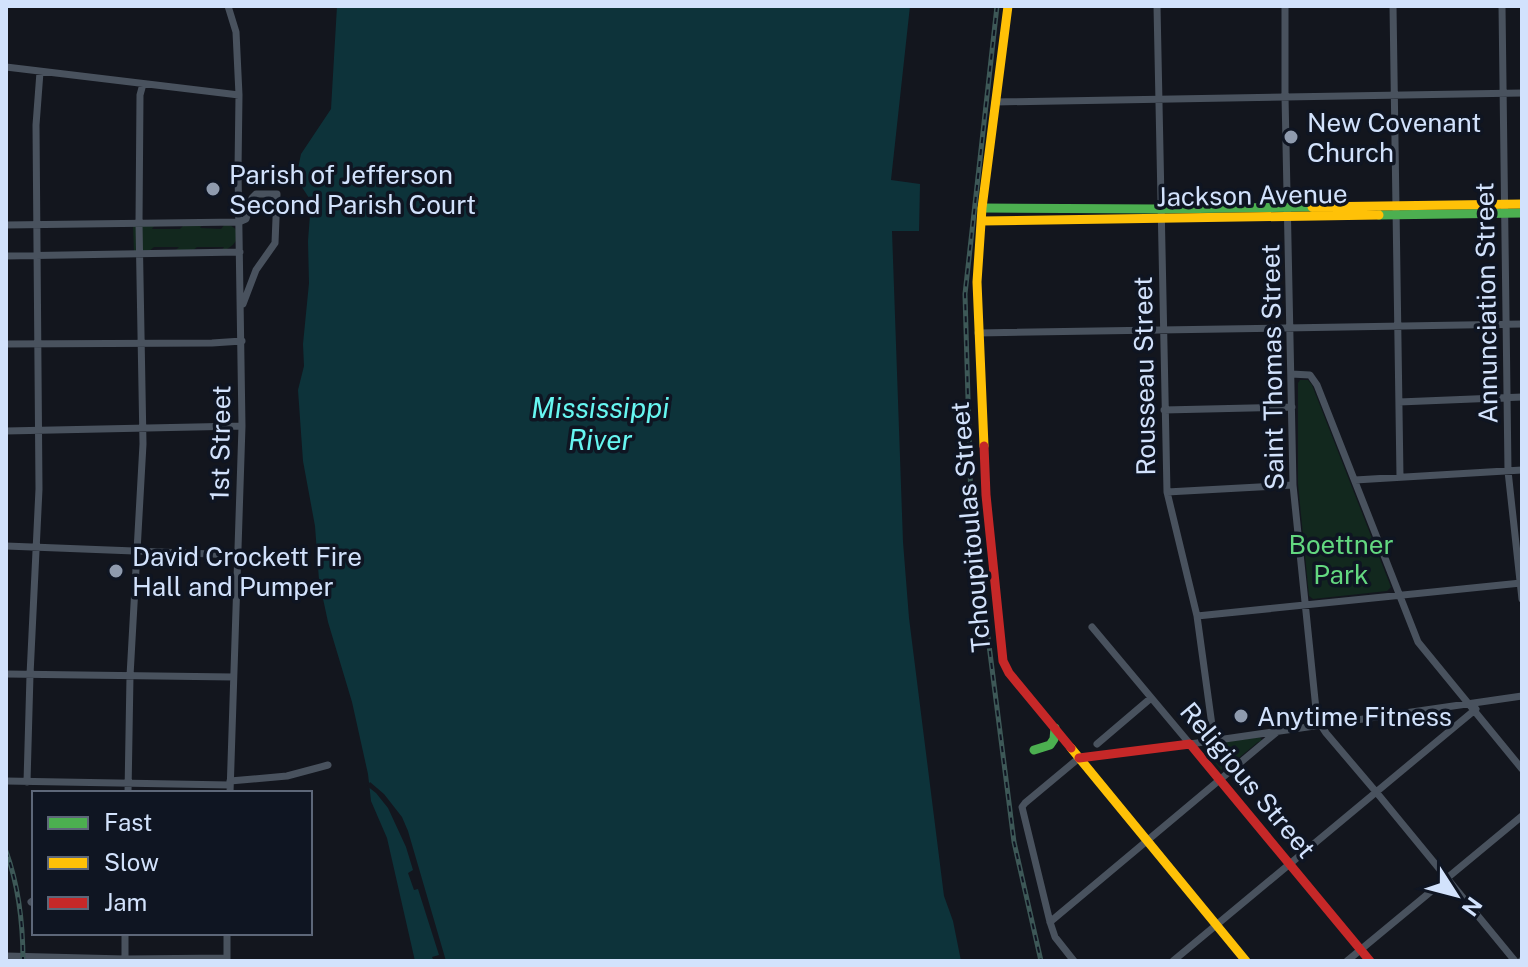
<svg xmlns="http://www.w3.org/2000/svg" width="1528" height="967" viewBox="0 0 1528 967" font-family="'Public Sans',sans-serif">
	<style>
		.green { fill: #12281e }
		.water { fill: #0d333a }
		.pier { fill: #13161e }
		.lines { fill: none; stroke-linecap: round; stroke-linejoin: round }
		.street { stroke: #49525e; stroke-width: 7 }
		.fast { stroke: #4caf50; stroke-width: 9 }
		.slow { stroke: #ffc107; stroke-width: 9 }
		.jam { stroke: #c62828; stroke-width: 9 }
		.rail-casing { stroke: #3d5857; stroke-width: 5 }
		.rail { stroke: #0f1522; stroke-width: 2; stroke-dasharray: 6; stroke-linecap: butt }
		.poi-dot { fill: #8f9bae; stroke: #0f1522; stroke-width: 3 }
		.labels { text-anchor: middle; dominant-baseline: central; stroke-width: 7; stroke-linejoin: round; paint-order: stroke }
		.poi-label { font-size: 26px; fill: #d2e2fc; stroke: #0f1522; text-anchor: start }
		.street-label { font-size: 26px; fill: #d2e2fc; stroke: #0f1522 }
		.park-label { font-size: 26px; fill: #63d880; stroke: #0f1522 }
		.water-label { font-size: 28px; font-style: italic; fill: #66f6f1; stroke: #0f1522 }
	</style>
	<rect width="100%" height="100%" fill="#13161e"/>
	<!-- green -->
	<path class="green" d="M203 224 200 228 221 229 225 224C246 228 238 247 221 251L224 247H197L192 251H175L179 247H154L148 252H134L133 226 155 225 152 229H180L184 225Z
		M1300 380H1308L1312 385 1391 587 1387 591 1313 599 1309 596 1298 484V383Z
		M1260 737 1262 741 1258 742 1234 762 1235 764 1227 770 1225 768 1221 770 1204 749 1206 745Z"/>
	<!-- water -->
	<path class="water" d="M337 6H910L891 180 920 184 919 231H892L903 542 909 618 944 896 953 921 961 961H415L387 838 371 801 368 774 352 702 328 622 319 580 315 526 303 461 298 390 304 366 303 344 309 283 308 241 311 201 296 178 301 154 331 109Z"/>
	<!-- pier -->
	<path class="pier" d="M370 782 384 794 402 817 408 831 446 961H434L432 957 439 955 418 889 414 890 408 873 413 870 406 847 388 808 376 793 367 786Z"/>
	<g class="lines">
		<!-- street -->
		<path class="street" d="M228 6 236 32 239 95 238 170 242 426 230 793
			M1157 6 1167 492 1197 616 1214 740
			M1285 6V96L1293 485 1317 719 1326 733 1377 793 1515 961
			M1393 6 1400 477
			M1502 6 1508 471 1522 599
			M6 67 239 95
			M995 102 1522 93
			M239 222 246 219 252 198 256 194H277L275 243 256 270 243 304
			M6 225 239 222
			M6 256 240 252
			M978 333 1522 324
			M6 344 212 343 242 341
			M1291 374 1310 375 1317 385 1418 642 1522 769
			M1399 402 1522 397
			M1164 410 1292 407
			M6 431 242 426
			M1355 480 1522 470
			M1167 492 1293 485
			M6 546 237 555
			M1197 616 1521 583
			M1092 627 1190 744 1522 696
			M6 674 233 677
			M1097 744 1151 698
			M6 781 230 785
			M230 781 287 776 328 765
			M27 782 30 675 39 489 36 125 40 72
			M128 793 130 676 143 444 139 223 140 95 143 84
			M31 902 34 900
			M1050 922 1278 731
			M6 956 125 959 227 958
			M125 959V933
			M227 959V933
			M1074 961 1055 937 1050 922 1022 807 1025 803 1079 758
			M1173 961 1476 709
			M1347 961 1522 816
			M1521 961 1522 960"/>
		<!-- fast -->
		<path class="fast" d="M982 208 1161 209 1312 207
			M1379 215 1522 213
			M1034 750 1050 745 1054 739 1055 728"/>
		<!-- slow -->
		<path class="slow" d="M1312 207 1522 204
			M982 221 1379 215
			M984 446 977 282 982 208 1008 6
			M1071 748 1246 961"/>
		<!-- jam -->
		<path class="jam" d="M984 446 986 495 1003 661 1009 673 1071 748
			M1079 758 1190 744 1370 961"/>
		<!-- rail casing -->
		<g class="rail-casing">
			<path id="rail" d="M997 6 965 294 971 503 1014 842 1041 961
				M6 851C19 887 23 923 23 961"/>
		</g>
		<!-- rail -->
		<use href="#rail" class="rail"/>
	</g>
	<!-- markers -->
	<g class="poi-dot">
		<circle cx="1291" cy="137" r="8"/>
		<circle cx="213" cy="189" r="8"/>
		<circle cx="116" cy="571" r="8"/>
		<circle cx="1241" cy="716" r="8"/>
	</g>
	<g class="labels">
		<!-- poi labels -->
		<g class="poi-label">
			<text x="1307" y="122">New Covenant<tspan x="1307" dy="30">Church</tspan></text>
			<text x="229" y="174">Parish of Jefferson<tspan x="229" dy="30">Second Parish Court</tspan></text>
			<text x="132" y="556">David Crockett Fire<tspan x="132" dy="30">Hall and Pumper</tspan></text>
			<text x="1257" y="716">Anytime Fitness</text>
		</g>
		<!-- street labels -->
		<g class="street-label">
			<text transform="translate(1252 195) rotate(-1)">Jackson Avenue</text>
			<text transform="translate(1486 303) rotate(-91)">Annunciation Street</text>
			<text transform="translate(1272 367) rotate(-91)">Saint Thomas Street</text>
			<text transform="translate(1144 376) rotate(-91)">Rousseau Street</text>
			<text transform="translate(220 443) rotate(-89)">1st Street</text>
			<text transform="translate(970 527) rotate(-95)">Tchoupitoulas Street</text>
			<text transform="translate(1248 780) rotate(50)">Religious Street</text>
		</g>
		<!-- park labels -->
		<g class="park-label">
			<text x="1341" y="544">Boettner<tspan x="1341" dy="30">Park</tspan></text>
		</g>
		<!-- water labels -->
		<g class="water-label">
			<text x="600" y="407">Mississippi<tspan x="600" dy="32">River</tspan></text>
		</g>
	</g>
	<!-- border -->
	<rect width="1528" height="967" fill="none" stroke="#d2e2fc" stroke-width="16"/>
	<!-- legend -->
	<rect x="32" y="791" width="280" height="144" fill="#0f1522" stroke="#5d6779" stroke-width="2"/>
	<rect x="48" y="817" width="40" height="12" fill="#4caf50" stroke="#5d6779" stroke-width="2"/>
	<text x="104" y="831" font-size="24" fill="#d2e2fc">Fast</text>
	<rect x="48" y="857" width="40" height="12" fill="#ffc107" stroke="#5d6779" stroke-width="2"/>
	<text x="104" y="871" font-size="24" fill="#d2e2fc">Slow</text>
	<rect x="48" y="897" width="40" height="12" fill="#c62828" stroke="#5d6779" stroke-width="2"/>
	<text x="104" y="911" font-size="24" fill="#d2e2fc">Jam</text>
	<!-- north arrow -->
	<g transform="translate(1456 895) rotate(126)" stroke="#0f1522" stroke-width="6" paint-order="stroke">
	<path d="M0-6L14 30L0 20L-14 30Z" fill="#d2e2fc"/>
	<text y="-12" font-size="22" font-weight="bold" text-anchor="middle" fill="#d2e2fc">N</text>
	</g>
</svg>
